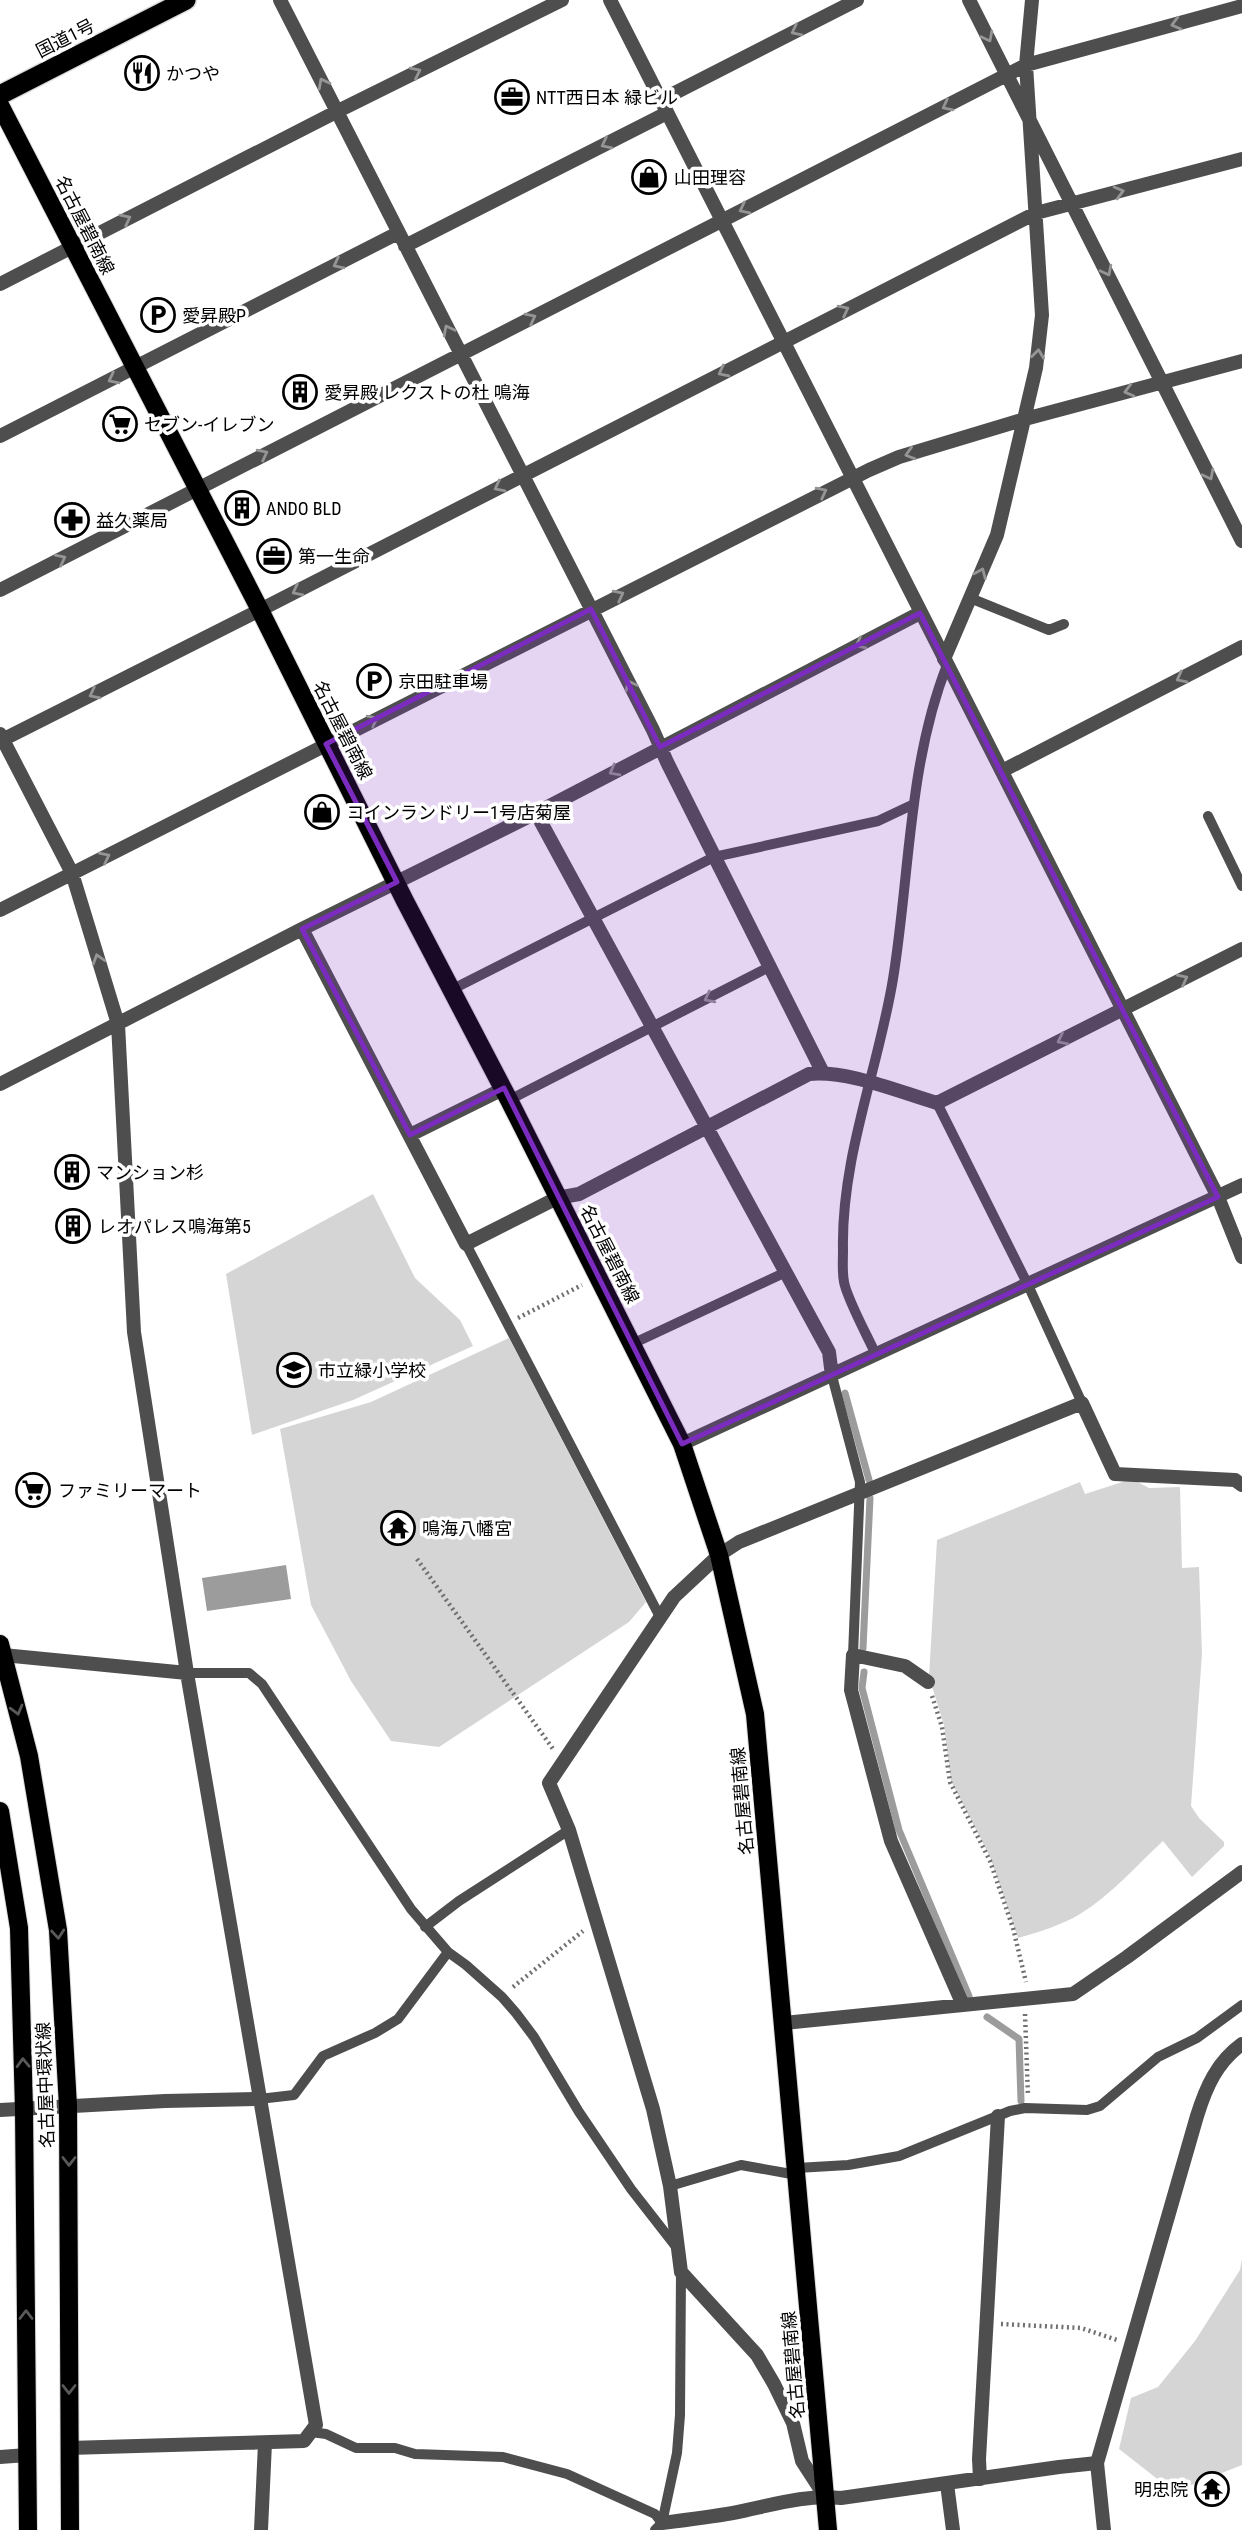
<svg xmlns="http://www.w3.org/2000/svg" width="1242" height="2530" viewBox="0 0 1242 2530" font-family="'Roboto Condensed','Noto Sans JP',sans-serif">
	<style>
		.green { fill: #d5d5d5 }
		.water { fill: #9c9c9c }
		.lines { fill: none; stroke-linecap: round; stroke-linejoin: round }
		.stream { stroke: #9c9c9c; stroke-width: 7 }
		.primary-casing { stroke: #dbdbdb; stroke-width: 20 }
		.trunk-casing { stroke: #dbdbdb; stroke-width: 22 }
		.path { stroke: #707070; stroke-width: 4.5; stroke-dasharray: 2 3.5; stroke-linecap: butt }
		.service { stroke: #4e4e4e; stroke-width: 10 }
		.minor { stroke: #4e4e4e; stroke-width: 14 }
		.tertiary { stroke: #4e4e4e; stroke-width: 14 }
		.primary { stroke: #000; stroke-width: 18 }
		.trunk { stroke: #000; stroke-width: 19 }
		.oneway { stroke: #959595 }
		.oneway2 { stroke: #595959 }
		.marked { fill: #7b2cbf; fill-opacity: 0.2; stroke: #7b2cbf; stroke-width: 5; stroke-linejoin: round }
		.labels { text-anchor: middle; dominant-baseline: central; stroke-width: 7; stroke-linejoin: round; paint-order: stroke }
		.street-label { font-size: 18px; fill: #000; stroke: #fff }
		.poi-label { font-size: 18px; fill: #000; stroke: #fff; text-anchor: start }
	</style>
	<rect width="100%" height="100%" fill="#fff"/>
	<!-- green -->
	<path class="green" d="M373 1194 415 1278 460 1320 473 1346 353 1400 252 1435 226 1274Z
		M509 1338 646 1602 629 1622 439 1747 391 1741 351 1681 311 1605 280 1429 371 1402Z
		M1132 1479 1149 1488 1180 1487 1182 1568 1199 1567 1202 1654 1191 1806 1199 1818 1224 1842V1846L1192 1877 1163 1841C1137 1865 1111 1895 1080 1914 1062 1925 1039 1932 1018 1938L990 1857 951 1781 944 1725 929 1677 937 1540 1080 1482 1085 1494Z
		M1242 2259V2465L1174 2492 1119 2449 1131 2398 1158 2387 1195 2341 1240 2270Z"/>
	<!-- water -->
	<path class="water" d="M286 1565 291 1599 207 1611 202 1578Z"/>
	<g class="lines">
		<!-- stream -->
		<path class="stream" d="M845 1393 869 1480
			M863 1648 870 1498
			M864 1672 862 1688 899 1830 969 1996
			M987 2017 1019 2039 1021 2101"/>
		<!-- primary casing -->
		<g class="primary-casing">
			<path id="primary" d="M0 105 260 610 405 901 509 1100 682 1444 719 1555 755 1714 828 2530
				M0 1644 29 1756 58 1930 68 2106 70 2530
				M0 1811 19 1928 24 2109 28 2530"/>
		</g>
		<!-- trunk casing -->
		<g class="trunk-casing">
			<path id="trunk" d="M0 95 186 0"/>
		</g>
		<!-- path -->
		<path class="path" d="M518 1318 582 1285
			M417 1559 553 1749
			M932 1696 942 1727 950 1782 990 1861 1013 1928 1026 1982
			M513 1987 583 1931
			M1025 2014 1028 2096
			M1001 2324 1081 2328 1117 2340"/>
		<!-- service -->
		<path class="service" d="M970 598 1049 630 1064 624
			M1208 816 1242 886
			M451 990 714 857 878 821 914 804
			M509 1100 769 967
			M937 1103 1028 1285 1082 1403
			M466 1244 660 1617
			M632 1344 786 1272
			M876 1355C868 1337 847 1299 844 1282 842 1272 843 1260 843 1250 841 1157 878 1070 893 979 910 874 908 765 947 665
			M832 1376 860 1482 853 1655
			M187 1673H249L262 1684 411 1909 448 1952 466 1965 502 1997 516 2013 534 2037 579 2112 631 2189 677 2248
			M425 1927 459 1901 569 1830
			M259 2099 294 2095 323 2056 375 2033 398 2019 448 1952
			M797 2168 848 2165 899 2156 1010 2111 1025 2108 1087 2110 1100 2106 1158 2057 1197 2038 1242 2005
			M670 2186 741 2165 797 2175
			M311 2432 326 2434 356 2448H395L415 2454 503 2457 567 2474 655 2514 662 2523
			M655 2530 662 2523 677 2453 680 2415 681 2272"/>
		<!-- minor -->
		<path class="minor" d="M280 0 653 730 667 762 823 1073
			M969 0 1242 541
			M661 100 857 0
			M405 246 667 113
			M0 284 338 111 562 0
			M0 436 398 233
			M0 590 1026 65 1242 6
			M944 659 997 535 1036 368 1042 315 1026 65 1032 0
			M0 734 72 873 118 1024 134 1332 187 1673 316 2425 304 2441 69 2448
			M0 741 260 610 1036 213 1242 159
			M1002 771 1242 647
			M536 813 829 1352 832 1376
			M0 910 869 470 899 457 1025 419 1242 361
			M302 929 466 1244 557 1198 579 1194 809 1074C848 1070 899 1092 937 1103L1242 949
			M0 1084 302 929 536 813 920 613
			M410 1135 503 1089
			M682 1444 1242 1185
			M3 1655 187 1673
			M928 1682 905 1666 853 1655 851 1690 891 1841 963 2005
			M784 2023 1073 1994 1127 1957 1242 1872
			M0 2110 165 2101 259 2099
			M0 2457 27 2455
			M980 2479 979 2459 998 2116
			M947 2484 953 2530
			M824 2495 802 2461 793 2423 774 2384 757 2355 681 2272 670 2186 653 2109 569 1830 549 1783 674 1597 719 1555 739 1542 1082 1403 1115 1474 1235 1480 1242 1485
			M662 2523C686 2520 710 2517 733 2513 769 2506 804 2494 841 2498L1059 2467 1097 2463
			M261 2530 265 2443"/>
		<!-- tertiary -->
		<path class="tertiary" d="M610 0 1218 1197 1242 1257
			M1104 2530 1097 2463 1197 2116C1206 2087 1217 2062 1242 2044"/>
		<!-- primary -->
		<use href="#primary" class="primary"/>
		<!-- trunk -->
		<use href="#trunk" class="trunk"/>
	</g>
	<!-- one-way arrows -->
	<defs><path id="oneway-chevron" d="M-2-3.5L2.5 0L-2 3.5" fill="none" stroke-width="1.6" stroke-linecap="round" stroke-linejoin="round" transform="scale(1.75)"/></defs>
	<g class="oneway">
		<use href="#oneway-chevron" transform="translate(1176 24) rotate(165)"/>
		<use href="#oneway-chevron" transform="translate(796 31) rotate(153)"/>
		<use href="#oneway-chevron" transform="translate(988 37) rotate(63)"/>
		<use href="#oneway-chevron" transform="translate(416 72) rotate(-26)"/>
		<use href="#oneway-chevron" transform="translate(323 83) rotate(-118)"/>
		<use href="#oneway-chevron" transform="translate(947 106) rotate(153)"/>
		<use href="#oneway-chevron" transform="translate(606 144) rotate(153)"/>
		<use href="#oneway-chevron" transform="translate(1119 192) rotate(-15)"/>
		<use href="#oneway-chevron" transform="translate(744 209) rotate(153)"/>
		<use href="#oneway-chevron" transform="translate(126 219) rotate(-27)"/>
		<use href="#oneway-chevron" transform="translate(338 264) rotate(153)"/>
		<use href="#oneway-chevron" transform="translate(1107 271) rotate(63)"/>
		<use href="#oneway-chevron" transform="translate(844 310) rotate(-27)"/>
		<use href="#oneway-chevron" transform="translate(531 318) rotate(-27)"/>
		<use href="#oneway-chevron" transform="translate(448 330) rotate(-117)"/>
		<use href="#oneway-chevron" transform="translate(1038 354) rotate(-83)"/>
		<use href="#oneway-chevron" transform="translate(723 372) rotate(153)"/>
		<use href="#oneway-chevron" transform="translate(113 379) rotate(153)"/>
		<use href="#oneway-chevron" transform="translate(1129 391) rotate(165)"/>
		<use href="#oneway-chevron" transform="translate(263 454) rotate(-27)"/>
		<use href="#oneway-chevron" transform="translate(910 454) rotate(163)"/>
		<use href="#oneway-chevron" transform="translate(1209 475) rotate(63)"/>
		<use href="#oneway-chevron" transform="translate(499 487) rotate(153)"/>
		<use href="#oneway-chevron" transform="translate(822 492) rotate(-27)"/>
		<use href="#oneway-chevron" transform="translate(61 559) rotate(-27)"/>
		<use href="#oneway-chevron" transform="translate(981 573) rotate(-67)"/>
		<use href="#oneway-chevron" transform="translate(297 591) rotate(153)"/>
		<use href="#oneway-chevron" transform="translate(619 595) rotate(-27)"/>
		<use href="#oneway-chevron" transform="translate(860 644) rotate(153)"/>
		<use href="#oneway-chevron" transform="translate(1181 678) rotate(153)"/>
		<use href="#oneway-chevron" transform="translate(630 685) rotate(-117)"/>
		<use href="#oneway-chevron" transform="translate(94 694) rotate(153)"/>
		<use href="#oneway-chevron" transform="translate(373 720) rotate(-27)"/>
		<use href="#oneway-chevron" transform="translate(614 771) rotate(152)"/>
		<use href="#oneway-chevron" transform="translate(105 857) rotate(-27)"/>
		<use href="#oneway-chevron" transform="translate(98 959) rotate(-107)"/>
		<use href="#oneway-chevron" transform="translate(1183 979) rotate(-27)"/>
		<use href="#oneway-chevron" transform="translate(709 998) rotate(153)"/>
		<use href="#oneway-chevron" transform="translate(1062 1040) rotate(154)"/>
	</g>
	<g class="oneway2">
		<use href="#oneway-chevron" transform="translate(17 1710) rotate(75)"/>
		<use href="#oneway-chevron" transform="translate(58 1934) rotate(85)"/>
		<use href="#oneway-chevron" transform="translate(23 2063) rotate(-92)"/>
		<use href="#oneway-chevron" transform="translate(69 2161) rotate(90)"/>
		<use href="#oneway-chevron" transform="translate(26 2315) rotate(-90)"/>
		<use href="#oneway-chevron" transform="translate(69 2389) rotate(90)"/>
	</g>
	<!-- marked area -->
	<path class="marked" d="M591 609 660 747 920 613 1218 1197 682 1444 504 1088 410 1135 302 929 397 882 326 744Z"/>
	<!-- icons -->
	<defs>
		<g id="restaurant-ring" transform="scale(1.75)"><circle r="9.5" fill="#fff" stroke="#000" stroke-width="1.5"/><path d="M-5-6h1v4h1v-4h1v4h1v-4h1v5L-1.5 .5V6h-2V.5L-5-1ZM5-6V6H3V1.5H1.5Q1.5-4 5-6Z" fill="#000"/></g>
		<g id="office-ring" transform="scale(1.75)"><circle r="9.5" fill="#fff" stroke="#000" stroke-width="1.5"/><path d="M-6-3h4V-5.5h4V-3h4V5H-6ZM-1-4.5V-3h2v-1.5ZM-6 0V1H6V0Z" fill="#000"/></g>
		<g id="shop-ring" transform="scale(1.75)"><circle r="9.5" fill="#fff" stroke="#000" stroke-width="1.5"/><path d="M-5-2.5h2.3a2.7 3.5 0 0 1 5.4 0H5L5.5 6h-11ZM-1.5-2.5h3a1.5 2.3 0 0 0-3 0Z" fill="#000"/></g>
		<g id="parking-ring" transform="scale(1.75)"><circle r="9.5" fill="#fff" stroke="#000" stroke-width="1.5"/><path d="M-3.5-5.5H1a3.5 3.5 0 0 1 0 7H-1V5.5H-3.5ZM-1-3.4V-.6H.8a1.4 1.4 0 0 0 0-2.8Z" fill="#000"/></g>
		<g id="building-ring" transform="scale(1.75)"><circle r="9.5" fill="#fff" stroke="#000" stroke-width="1.5"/><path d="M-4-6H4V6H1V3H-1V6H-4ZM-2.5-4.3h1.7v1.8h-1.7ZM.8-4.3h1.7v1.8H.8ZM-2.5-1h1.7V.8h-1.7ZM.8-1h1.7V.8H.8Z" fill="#000"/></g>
		<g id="supermarket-ring" transform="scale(1.75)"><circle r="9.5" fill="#fff" stroke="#000" stroke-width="1.5"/><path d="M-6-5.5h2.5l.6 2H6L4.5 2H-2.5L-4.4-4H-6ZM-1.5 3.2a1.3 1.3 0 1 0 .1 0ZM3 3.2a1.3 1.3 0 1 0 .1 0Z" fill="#000"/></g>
		<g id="pharmacy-ring" transform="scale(1.75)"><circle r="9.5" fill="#fff" stroke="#000" stroke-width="1.5"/><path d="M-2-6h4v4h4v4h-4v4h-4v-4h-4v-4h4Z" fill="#000"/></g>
		<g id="school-ring" transform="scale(1.75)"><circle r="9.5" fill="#fff" stroke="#000" stroke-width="1.5"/><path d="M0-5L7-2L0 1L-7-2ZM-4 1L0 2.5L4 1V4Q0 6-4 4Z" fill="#000"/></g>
		<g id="temple-ring" transform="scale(1.75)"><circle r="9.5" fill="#fff" stroke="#000" stroke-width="1.5"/><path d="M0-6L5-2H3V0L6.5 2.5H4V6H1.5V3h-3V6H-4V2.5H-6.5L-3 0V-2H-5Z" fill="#000"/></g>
	</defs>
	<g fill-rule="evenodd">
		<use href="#restaurant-ring" x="142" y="73"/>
		<use href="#office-ring" x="512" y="97"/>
		<use href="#shop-ring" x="649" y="177"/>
		<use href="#parking-ring" x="158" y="315"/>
		<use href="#building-ring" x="300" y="392"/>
		<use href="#supermarket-ring" x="120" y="424"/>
		<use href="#building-ring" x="242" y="508"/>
		<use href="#pharmacy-ring" x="72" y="520"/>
		<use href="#office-ring" x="274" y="556"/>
		<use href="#parking-ring" x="374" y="681"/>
		<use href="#shop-ring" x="322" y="812"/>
		<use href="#building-ring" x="72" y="1172"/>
		<use href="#building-ring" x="73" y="1226"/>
		<use href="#school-ring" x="294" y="1370"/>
		<use href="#supermarket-ring" x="33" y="1490"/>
		<use href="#temple-ring" x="398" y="1528"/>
		<use href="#temple-ring" x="1212" y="2489"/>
	</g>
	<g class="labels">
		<!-- street labels -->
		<g class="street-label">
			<text transform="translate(65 38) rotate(-27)">国道1号</text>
			<text transform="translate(85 225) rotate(63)">名古屋碧南線</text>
			<text transform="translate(343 730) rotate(63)">名古屋碧南線</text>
			<text transform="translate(610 1254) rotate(63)">名古屋碧南線</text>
			<text transform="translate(742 1801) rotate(-95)">名古屋碧南線</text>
			<text transform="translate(45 2085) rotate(-92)">名古屋中環状線</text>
			<text transform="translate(793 2365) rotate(-95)">名古屋碧南線</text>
		</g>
		<!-- poi labels -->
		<g class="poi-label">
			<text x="166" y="73">かつや</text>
			<text x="536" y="97">NTT西日本 緑ビル</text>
			<text x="674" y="177">山田理容</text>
			<text x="182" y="315">愛昇殿P</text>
			<text x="324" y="392">愛昇殿 レクストの杜 鳴海</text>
			<text x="144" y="424">セブン-イレブン</text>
			<text x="266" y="508">ANDO BLD</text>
			<text x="96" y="520">益久薬局</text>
			<text x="298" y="556">第一生命</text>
			<text x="398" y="681">京田駐車場</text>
			<text x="346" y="812">コインランドリー1号店菊屋</text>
			<text x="96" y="1172">マンション杉</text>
			<text x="98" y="1226">レオパレス鳴海第5</text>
			<text x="318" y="1370">市立緑小学校</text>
			<text x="58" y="1490">ファミリーマート</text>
			<text x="422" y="1528">鳴海八幡宮</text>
			<text x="1188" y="2489" text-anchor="end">明忠院</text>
		</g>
	</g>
</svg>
